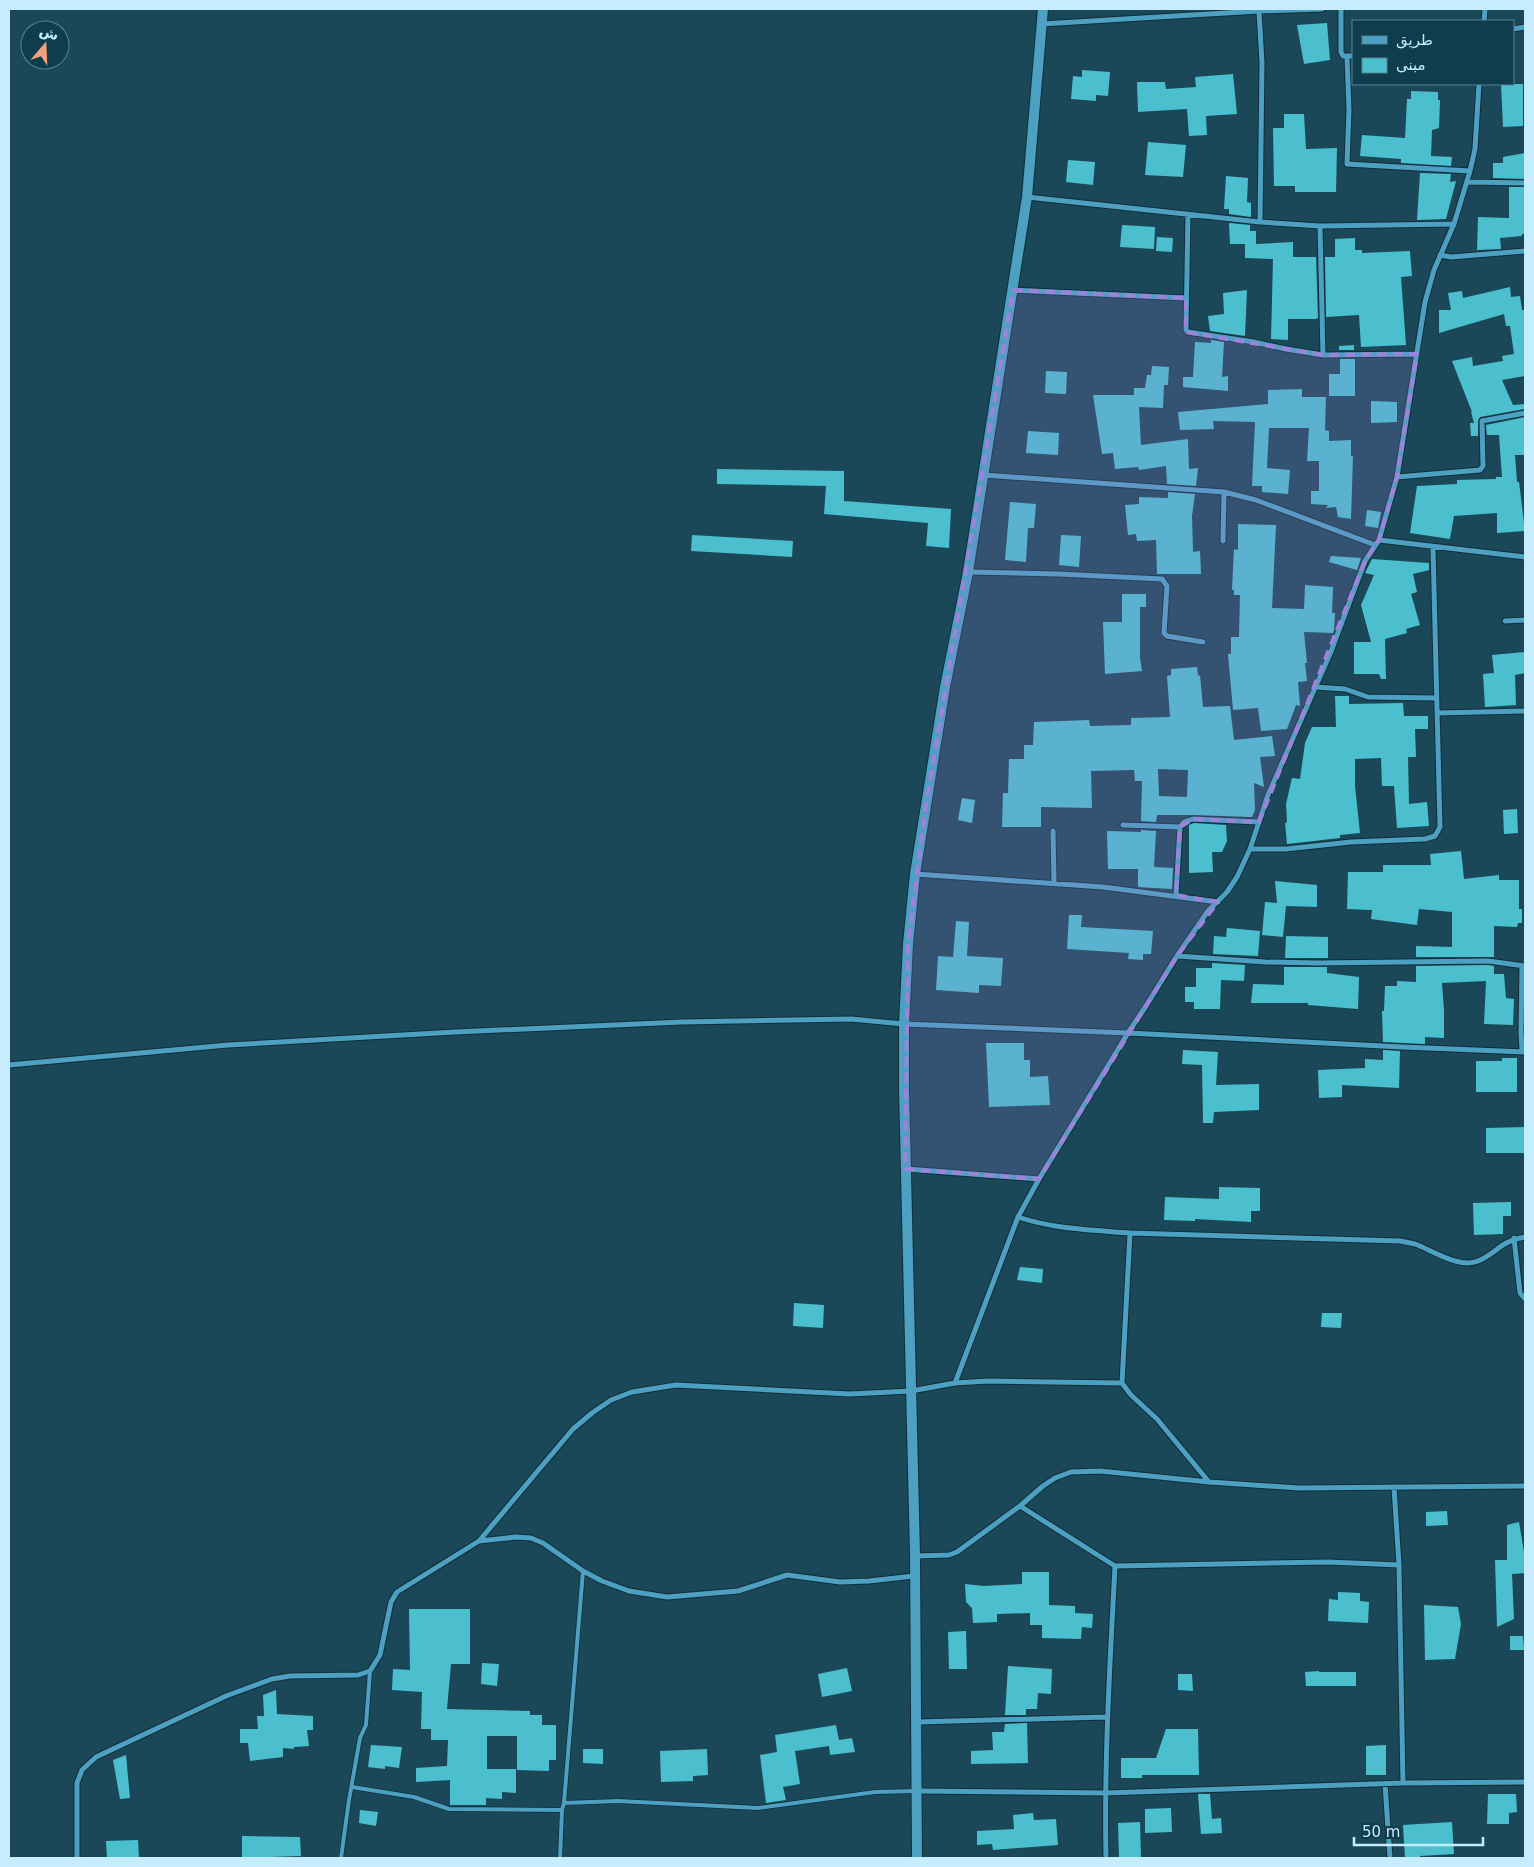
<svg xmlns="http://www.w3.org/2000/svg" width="1534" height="1867" viewBox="0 0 1534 1867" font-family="'DejaVu Sans',Vazirmatn,sans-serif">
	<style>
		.building { fill: #4bbfcd; fill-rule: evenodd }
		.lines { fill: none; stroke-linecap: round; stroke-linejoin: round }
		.lane-casing { stroke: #122d37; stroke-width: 5.5 }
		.street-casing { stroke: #122d37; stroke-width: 7 }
		.secondary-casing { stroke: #122d37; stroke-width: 12 }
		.lane { stroke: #4ca0c1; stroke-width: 4 }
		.street { stroke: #4ca0c1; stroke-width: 5 }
		.secondary { stroke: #4ca0c1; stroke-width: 10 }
		.marked { fill: #9d83db; fill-opacity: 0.2; stroke: #9d83db; stroke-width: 4; stroke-dasharray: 10 6; stroke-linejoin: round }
	</style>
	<rect width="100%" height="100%" fill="#1b4859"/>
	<!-- building -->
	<path class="building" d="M1327 23 1330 60 1304 64 1297 25Z
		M1082 70 1110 72 1108 96 1096 95V101L1071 99 1073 76 1082 77Z
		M1233 74 1237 114 1206 116 1207 135 1189 136 1187 109 1138 112 1137 82H1165L1166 89 1196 87 1195 77Z
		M1501 84H1523V126L1503 127Z
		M1411 91 1438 92V100H1440L1439 128 1432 130 1431 156 1452 157 1451 166 1401 163V159L1360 156 1362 135 1405 138 1407 99H1411Z
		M1284 114H1304L1306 149 1337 148 1336 192H1295V186H1274L1273 128H1284Z
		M1148 142 1186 145 1183 177 1145 175Z
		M1525 153V179L1493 178V163H1503V157Z
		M1068 160 1095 162 1093 185 1066 182Z
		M1420 173 1451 174 1450 182 1456 181 1446 219 1417 220Z
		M1226 176 1248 178 1247 202 1251 203V217L1229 214V209H1224Z
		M1509 187H1525V234H1522V236L1500 238 1501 249 1477 250 1478 217 1509 218Z
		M1229 223 1250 225V231H1256V244L1293 242V257H1316L1318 318 1316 319H1288V340L1271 339 1273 259 1245 258V244H1250H1230Z
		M1122 225 1155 227 1154 249 1120 247Z
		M1157 237 1173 238 1172 252 1156 251Z
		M1355 238V250H1362V253L1410 251 1412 276 1401 277 1406 345 1361 347 1359 315 1326 317 1325 257H1335V239Z
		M1510 287 1511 297 1520 296 1522 310H1525V376L1502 380 1513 405 1525 404V409L1480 417 1478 421V436H1471L1470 423H1474L1471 412H1472L1452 361 1472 357 1473 366 1503 361 1502 356 1514 354 1510 326H1506L1504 314 1439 333V310H1451L1448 293 1462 291 1463 298Z
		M1247 290 1245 336 1210 331 1208 316 1224 314 1223 293Z
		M1211 340 1224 342 1222 377 1228 376V391L1183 387V377H1193L1195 342 1211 343Z
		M1354 345V350H1339V346Z
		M1340 359H1355V396H1329V374H1340Z
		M1152 366 1169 367 1168 385H1164L1163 408 1139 407 1141 445 1188 439 1189 469 1198 468 1196 486 1167 484 1166 466 1139 470 1138 467 1115 469 1113 453 1102 454 1093 395H1134V388H1145L1147 375H1151Z
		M1046 371 1067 372 1066 394 1045 393Z
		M1302 389V397H1326L1325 430 1329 431V441L1351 440V456H1353L1351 519 1338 517 1336 507 1326 508 1328 505 1311 504V491H1319V461H1307L1309 428H1269L1267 468 1290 470 1288 494 1262 492V486H1252L1255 422 1213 421 1214 429 1180 430 1178 412 1268 404V390Z
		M1371 401 1397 402V422L1371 423Z
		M1525 417V455H1515L1517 482H1519L1525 531 1497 533V513L1454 516 1450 539 1410 533 1417 486 1457 484V480L1496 479V477H1502L1499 435H1487L1486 425Z
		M1028 431 1059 433 1058 455 1026 453Z
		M717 469 844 471V501L951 509 949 548 926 546 928 523 824 514 826 486 717 484Z
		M1168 492 1195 494 1192 516 1193 552 1200 551 1201 574H1157L1156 540 1137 541 1136 534 1128 535 1125 505 1139 504V497L1168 498Z
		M1010 502 1036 504 1034 528H1028L1026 562 1005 560Z
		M1367 510 1381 512 1378 528 1365 526Z
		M1238 524 1276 525 1272 608 1304 609 1305 585 1333 587 1332 613H1335L1334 630 1333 633 1304 632 1307 663H1305L1307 681 1298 682 1300 706 1296 705 1287 729 1261 731 1258 708 1233 710 1228 654H1231V637H1239L1240 595H1234V590H1232L1234 549 1238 550Z
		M692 535 793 541 792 557 691 551Z
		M1061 535 1081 536 1079 567 1059 565Z
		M1331 556 1361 558 1357 570 1329 562Z
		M1372 559 1429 563V570L1413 574 1417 592 1411 594 1420 625 1406 629 1407 633 1385 639 1386 679H1381L1379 674H1354V642H1371L1361 605 1374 575 1365 573Z
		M1122 594H1146V607H1140V658L1142 671 1105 674 1103 622H1122Z
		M1525 652V673L1515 675 1516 705 1485 707 1483 674 1494 673 1492 655Z
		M1197 667 1198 676 1200 675 1203 707 1230 706 1234 740 1272 736 1275 756 1260 757 1264 787 1254 783 1255 810 1252 817 1193 815H1157L1156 822 1141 821 1142 781H1135L1134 770 1091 771 1092 808 1041 807V827H1002L1003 793H1008L1009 759H1024V745H1033L1034 722 1089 720 1090 726 1131 725V718L1170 717 1167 676 1171 675V669ZM1158 769 1188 770 1187 797 1159 796Z
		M1335 696H1349V704L1403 703 1404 716H1428V729H1415L1416 757H1408L1409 804 1427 802 1429 826 1397 828 1394 786H1382L1381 758 1355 759V786L1360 833 1340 835V838L1287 844 1285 823 1287 822 1286 804 1292 778 1300 779 1305 743 1312 727H1336Z
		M962 798 975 800 972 823 958 820Z
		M1517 809 1518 833 1504 834 1503 810Z
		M1194 823 1226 825 1227 841 1222 852H1212L1213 872 1189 873V825Z
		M1141 830 1156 831 1154 867 1173 868 1172 889 1138 887V869H1108L1107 831 1141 832Z
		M1461 851 1464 879 1499 875V880H1519V909H1522V923H1518L1517 927 1494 926V957H1416V946L1452 947V912L1419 909 1417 925 1371 919 1372 910 1347 909 1348 872H1383V865H1431L1430 854Z
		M1275 881 1317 885V907L1286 906 1283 937 1262 935 1265 902 1277 903Z
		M1069 915H1082L1081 927 1153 931 1151 954H1143V960L1128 959 1129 953 1067 949Z
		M956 921 969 922 967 956 1003 958 1001 986 979 985V993L936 990 938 956 953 957Z
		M1227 928 1260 931 1258 956 1213 954 1214 936 1226 937Z
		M1286 936 1328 937V958H1285Z
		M1212 963 1245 965 1244 981 1221 980 1220 1009H1194V1002H1185V987H1196V968H1212Z
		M1488 965 1494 966V974H1504L1506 998 1514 999 1513 1025 1484 1024 1486 981 1442 983 1444 1011V1038L1425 1037V1044L1383 1042 1382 1011H1384L1385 986H1397V981L1416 982V966Z
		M1284 967H1327V973L1359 977 1358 1009 1308 1005V1003H1251L1253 984 1284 985Z
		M986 1043H1024V1060H1030V1077L1048 1076 1050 1105 989 1107Z
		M1183 1050 1218 1052 1216 1085 1259 1084V1110L1214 1112 1213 1123H1203L1202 1065 1182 1064Z
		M1383 1050 1400 1051 1399 1088 1342 1085V1097L1319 1098 1318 1070 1365 1068V1059L1383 1060Z
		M1502 1058H1517V1092H1476V1061H1502Z
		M1525 1127V1153H1486V1128Z
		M1219 1187 1260 1188V1211H1251V1222L1195 1219V1221L1164 1220 1165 1197 1219 1199Z
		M1511 1202V1216H1503V1234L1474 1235 1473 1203Z
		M1020 1267 1043 1269 1042 1283 1017 1280Z
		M794 1303 824 1305 823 1328 793 1326Z
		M1322 1313H1342L1341 1328 1321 1327Z
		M1447 1511 1448 1525 1426 1526V1512Z
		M1519 1522 1525 1558V1573L1512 1574 1514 1619 1497 1627 1495 1560H1507V1525Z
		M1022 1572H1049V1605L1075 1606V1613L1093 1614 1092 1628 1082 1627 1081 1639 1042 1638V1625H1030V1613L997 1614V1622L973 1623 972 1608 966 1602 965 1584 984 1586 1022 1584Z
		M1338 1592 1360 1593V1601L1369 1602 1368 1623 1328 1621 1329 1599 1338 1600Z
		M1424 1605 1458 1607 1461 1624 1455 1659 1425 1660Z
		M409 1609H470V1664H451L447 1709 530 1711V1715H542V1725H556V1760H549V1771L517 1770V1736H487V1769H516V1793L502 1792V1799L486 1798V1805H450V1780L416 1782V1768L447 1766 448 1740H431V1729H421L422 1692 392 1690 393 1669 410 1670Z
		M966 1631 967 1669H949L948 1632Z
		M1510 1636H1523L1524 1650H1510Z
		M482 1663 499 1664 497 1686 481 1684Z
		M1008 1666 1052 1669 1051 1694 1038 1693 1037 1709H1026V1715H1005Z
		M847 1668 852 1691 822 1697 818 1674Z
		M1319 1671V1672H1356V1686H1306L1305 1672Z
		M1178 1674H1192L1193 1691 1178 1690Z
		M276 1690 277 1714 313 1716V1730H307L309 1746 294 1747V1749L283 1748V1757L250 1761 248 1743H240V1729H258L257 1716H264L263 1695Z
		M1027 1723 1028 1763 971 1764V1751L993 1750 992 1732H1004L1005 1724Z
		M836 1725 839 1740 852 1738 855 1752 830 1755 829 1746 795 1751 800 1784 783 1787 786 1800 766 1803 760 1755 777 1752 775 1735Z
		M1166 1729H1198L1199 1775H1142V1778H1121V1758H1156Z
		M371 1745 402 1747 399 1768 385 1766V1769L368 1767Z
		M1386 1745V1775H1366V1746Z
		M583 1749H603V1764L583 1763Z
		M707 1749 708 1775 693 1776V1781L661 1782 660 1751Z
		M126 1755 130 1798 120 1799 113 1760Z
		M1198 1794H1210L1212 1819 1221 1818 1222 1833 1201 1834Z
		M1488 1794H1516L1517 1812 1509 1813V1824H1487Z
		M1171 1808 1172 1832 1145 1833V1809Z
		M360 1810 378 1812 376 1826 359 1823Z
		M1033 1813 1034 1820 1056 1819 1058 1845 993 1850 992 1844 977 1845V1831L1014 1829 1013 1815Z
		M1140 1822 1141 1858H1119L1118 1823Z
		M1452 1822 1454 1854 1420 1856V1858H1405L1403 1825Z
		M242 1836 300 1837 301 1856 242 1858Z
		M138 1840 139 1858H107L106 1841Z"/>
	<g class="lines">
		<!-- lane casing -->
		<g class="lane-casing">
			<path id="lane" d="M352 1787 414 1797 449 1809 562 1810
				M564 1803 618 1801 758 1808 875 1792 916 1791
				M341 1858 349 1800 360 1738 366 1725 370 1671
				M560 1858 562 1810 564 1803 583 1571"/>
		</g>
		<!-- street casing -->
		<g class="street-casing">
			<path id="street" d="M1341 9V52L1343 56H1353
				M1259 11 1262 63 1260 222
				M1484 21 1485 9
				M1041 24 1259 11 1322 9
				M1513 29 1525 27
				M1347 57 1349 110 1347 164 1470 171
				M1467 182 1525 183
				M1027 197 1260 222 1320 226 1454 224
				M1188 214 1186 330 1188 332 1254 342 1286 349 1323 355 1417 354
				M1320 226 1323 355
				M1440 255 1451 257 1525 251
				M1013 290 1186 298
				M984 475 1224 492 1256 500 1375 545
				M1397 477 1480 470 1483 466 1482 421 1525 413
				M1379 540 1525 557
				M1223 541 1224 492
				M968 572 1058 574 1162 579 1167 586 1164 633 1167 636 1203 642
				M1505 621 1525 620
				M1315 687 1345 689 1368 697 1436 698
				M1437 713 1525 711
				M1123 825 1180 827
				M1053 831 1054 883
				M1250 849H1286L1351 842 1425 839 1435 836 1440 827 1433 548
				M915 874 1103 887 1218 902
				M1176 895 1180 827 1184 822 1193 819 1259 822
				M1177 956 1265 962 1317 963 1488 961 1525 966
				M1522 1051 1521 1033 1522 966
				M9 1065 228 1045 455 1032 682 1022 851 1019 904 1024 1128 1033 1402 1047 1525 1052
				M906 1169 1039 1179 1128 1033 1146 1006 1177 956 1208 911 1227 892 1237 877 1250 849 1268 795 1330 654 1365 561 1379 540 1397 477 1425 302 1434 270 1454 224 1470 171 1475 149 1479 84
				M1018 1217C1053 1229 1093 1230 1130 1233L1400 1241C1405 1242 1410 1243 1415 1244 1432 1250 1459 1269 1478 1261 1497 1253 1500 1241 1525 1237
				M1514 1238 1520 1293 1525 1299
				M955 1383 1018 1217 1039 1179
				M1122 1383 1130 1233
				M1394 1487 1399 1565 1403 1783
				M1020 1506 1115 1566C1110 1663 1104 1760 1106 1858
				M479 1541 516 1537 531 1538 543 1543 583 1571 602 1581 629 1591 667 1597 738 1591 787 1575 840 1582 869 1581 914 1576
				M915 1556 949 1555 957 1552 1020 1506 1043 1486 1055 1478 1071 1472 1100 1471 1209 1482 1299 1488 1525 1486
				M1115 1566 1328 1562 1399 1565
				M917 1722 1106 1717
				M1385 1784 1390 1858
				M917 1791 1105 1793 1403 1783 1525 1782
				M77 1858V1783L82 1770 96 1757 226 1696 272 1679 290 1676 358 1675 370 1671 380 1655 391 1602 397 1592 479 1541 573 1429 592 1413 611 1400 632 1392 676 1385 850 1394 911 1391 955 1383 988 1381 1122 1383 1131 1395 1157 1419 1209 1482"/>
		</g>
		<!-- secondary casing -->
		<g class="secondary-casing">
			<path id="secondary" d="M917 1858 915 1556 904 1088V1024L908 944 915 874 945 687 968 572 1027 197 1043 9"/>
		</g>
		<!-- lane -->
		<use href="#lane" class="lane"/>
		<!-- street -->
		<use href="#street" class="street"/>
		<!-- secondary -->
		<use href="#secondary" class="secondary"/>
	</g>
	<!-- marked area -->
	<path class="marked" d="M1013 290 1186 298V332L1323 355 1417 354 1397 477 1379 540 1365 561 1259 822 1193 819 1180 827 1176 895 1218 902 1177 956 1039 1179 905 1169 908 944 926 804Z"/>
	<!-- border -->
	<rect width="1534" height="1867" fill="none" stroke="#c6edfe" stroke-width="20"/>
	<!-- legend -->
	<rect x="1352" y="20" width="162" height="65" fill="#0f3d4e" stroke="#588394"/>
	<rect x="1362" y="36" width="25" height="8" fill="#4ca0c1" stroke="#588394"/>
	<text x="1396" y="45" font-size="15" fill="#c6edfe">طريق</text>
	<rect x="1362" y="58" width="25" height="15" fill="#4bbfcd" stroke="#588394"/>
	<text x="1396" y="70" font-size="15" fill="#c6edfe">مبنى</text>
	<!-- north arrow -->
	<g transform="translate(45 45) rotate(19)"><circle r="24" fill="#0f3d4e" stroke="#588394"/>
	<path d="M0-4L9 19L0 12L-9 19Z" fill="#f1a17b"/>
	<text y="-8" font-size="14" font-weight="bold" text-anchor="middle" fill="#c6edfe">ش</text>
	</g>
	<!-- scale -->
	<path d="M1354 1837v8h129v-8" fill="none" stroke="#c6edfe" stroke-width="2.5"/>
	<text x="1362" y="1837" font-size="15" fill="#c6edfe" stroke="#0f3d4e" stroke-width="4" paint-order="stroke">50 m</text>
</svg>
